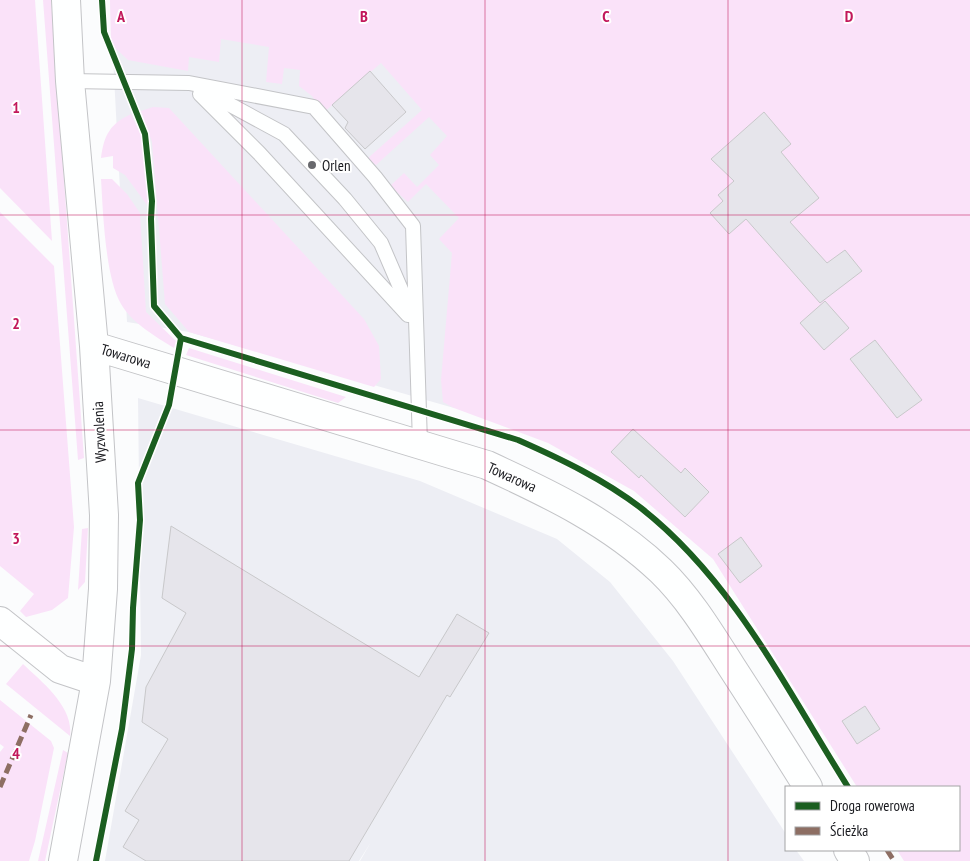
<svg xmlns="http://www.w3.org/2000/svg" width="970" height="861" viewBox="0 0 970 861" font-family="'PT Sans Narrow',sans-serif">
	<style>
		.built { fill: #edeef4 }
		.green { fill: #fae2f9 }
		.building { fill: #e6e5eb; stroke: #c8c8ca }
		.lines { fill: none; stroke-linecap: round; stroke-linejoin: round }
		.service-casing { stroke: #c3c4c7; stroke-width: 16 }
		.minor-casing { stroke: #c3c4c7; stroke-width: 30 }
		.service { stroke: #feffff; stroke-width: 14 }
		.minor { stroke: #feffff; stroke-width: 28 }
		.quiet { stroke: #8d6e63; stroke-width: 5; stroke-dasharray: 10 5; stroke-linecap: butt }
		.cycleway-casing { stroke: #fff; stroke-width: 9 }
		.cycleway { stroke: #1b5e20; stroke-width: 6 }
		.grid { fill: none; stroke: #c2185b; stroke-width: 1; stroke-opacity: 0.55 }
		.poi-dot { fill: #68696d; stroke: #fff; stroke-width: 2 }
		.labels { text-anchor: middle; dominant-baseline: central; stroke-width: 4; stroke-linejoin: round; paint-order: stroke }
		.poi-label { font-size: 15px; fill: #191a1f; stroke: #fff; text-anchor: start }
		.street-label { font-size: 15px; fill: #191a1f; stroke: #fff }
		.grid-label { font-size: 16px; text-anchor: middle; font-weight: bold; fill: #c2185b; stroke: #fff; stroke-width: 4; stroke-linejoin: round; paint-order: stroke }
	</style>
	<rect width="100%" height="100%" fill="#fbfcfd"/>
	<!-- built -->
	<path class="built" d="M110 0H389L482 179 507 330 454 408 189 332 127 322Z
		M138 398 420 481 557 539 610 582 673 661 786 834V850H796L804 861H360L371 842 359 861H105L141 655Z"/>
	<!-- green -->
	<path class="green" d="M0 0H35L52 241 0 188Z
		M43 0H51L84 458 78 460Z
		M110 0H970V861H904L897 850H959V787H857L713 559 634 491 548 443 454 408 443 402 441 380 452 253 439 239 459 218 426 184 408 202 390 186 404 173 417 187 439 165 430 155 447 136 429 117 376 165 367 159 422 110 381 63 323 113 312 96 299 86 300 70 284 68 282 84 266 82 269 47 221 39 219 62 189 57 188 71 128 60 111 44Z
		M153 107 169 108 364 319 379 346 381 379 374 387 189 332 165 304 152 142 141 111Z
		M131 114 142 137 150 209 125 175 113 168V156L101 158C104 135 110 124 131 114Z
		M101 179H112L127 194 140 213 146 312 176 341 174 348C155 336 133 324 121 304 105 277 103 211 101 179Z
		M0 212 54 266 74 527 68 598 52 610 26 617 20 611 34 594 0 566Z
		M189 348 346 397 338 403 186 355Z
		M88 528 85 582 78 590 82 529Z
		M23 664C42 682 74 707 70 736L6 684Z
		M0 700 51 741 54 748 35 841 29 861H0V752L4 747 0 744Z
		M63 750 68 753 45 861H38Z"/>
	<!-- building -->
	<path class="building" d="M370 71 406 112 365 149 345 128 348 122 332 105Z
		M764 112 791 144 781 152 819 198 790 222 827 263 845 250 862 271 820 303 746 219 729 234 710 213 723 201 718 195 734 181 711 159Z
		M825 301 849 328 824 350 800 323Z
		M875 340 922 400 897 418 850 359Z
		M633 429 681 473 685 468 709 492 685 517 641 475 639 478 611 452Z
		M171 526 419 677 457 614 489 633 450 697 447 695 349 861H146L123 847 139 820 125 811 168 739 142 722 146 687 186 613 162 598Z
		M741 537 762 566 740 583 718 554Z
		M865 706 880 729 857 744 842 721Z"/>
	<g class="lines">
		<!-- service casing -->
		<g class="service-casing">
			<path id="service" d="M70 81 189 83 314 107 375 177 413 226 420 443
				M201 89 284 134 345 199 381 243 412 315
				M200 94 259 153 408 315"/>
		</g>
		<!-- minor casing -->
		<g class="minor-casing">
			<path id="minor" d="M94 346 487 465C550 494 611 523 661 571 689 598 710 633 731 666 757 706 783 747 808 787
				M0 621 60 669 96 681
				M848 850 855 861
				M63 861 96 681 103 589 104 515 94 346 70 81 66 0"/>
		</g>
		<!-- service -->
		<use href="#service" class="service"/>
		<!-- minor -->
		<use href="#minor" class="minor"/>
		<!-- quiet -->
		<path class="quiet" d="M0 787 31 715
			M887 850 894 861"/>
		<!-- cycleway casing -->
		<g class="cycleway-casing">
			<path id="cycleway" d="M102 0 104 32 145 134 152 201 151 219 154 306 181 338 518 440C561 459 603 479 641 508 733 580 787 690 848 787
				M96 861 122 729 132 649 133 608 140 520 138 483 169 405 181 338"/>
		</g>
		<!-- cycleway -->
		<use href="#cycleway" class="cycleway"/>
	</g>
	<!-- grid -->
	<path class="grid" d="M242 0V861M485 0V861M728 0V861M0 215H970M0 430H970M0 646H970"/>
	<!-- markers -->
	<circle class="poi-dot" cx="312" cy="165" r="5"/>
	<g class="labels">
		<!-- poi labels -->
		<g class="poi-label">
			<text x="322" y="165">Orlen</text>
		</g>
		<!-- street labels -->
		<g class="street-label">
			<text transform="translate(126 356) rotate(17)">Towarowa</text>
			<text transform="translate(99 432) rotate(-93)">Wyzwolenia</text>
			<text transform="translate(512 477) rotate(24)">Towarowa</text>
		</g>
	</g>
	<g class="grid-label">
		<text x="121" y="22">A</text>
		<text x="364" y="22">B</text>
		<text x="606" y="22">C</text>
		<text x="849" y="22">D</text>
		<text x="16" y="113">1</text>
		<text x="16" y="329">2</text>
		<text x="16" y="544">3</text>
		<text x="16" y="759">4</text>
	</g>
	<!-- legend -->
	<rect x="785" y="786" width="175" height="65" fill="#ffffff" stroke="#a3a3a5"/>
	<rect x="795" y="802" width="25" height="8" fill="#1b5e20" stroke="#a3a3a5"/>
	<text x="830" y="811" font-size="15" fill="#191a1f">Droga rowerowa</text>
	<rect x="795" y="827" width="25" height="8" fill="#8d6e63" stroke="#a3a3a5"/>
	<text x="830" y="836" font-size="15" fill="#191a1f">Ścieżka</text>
</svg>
